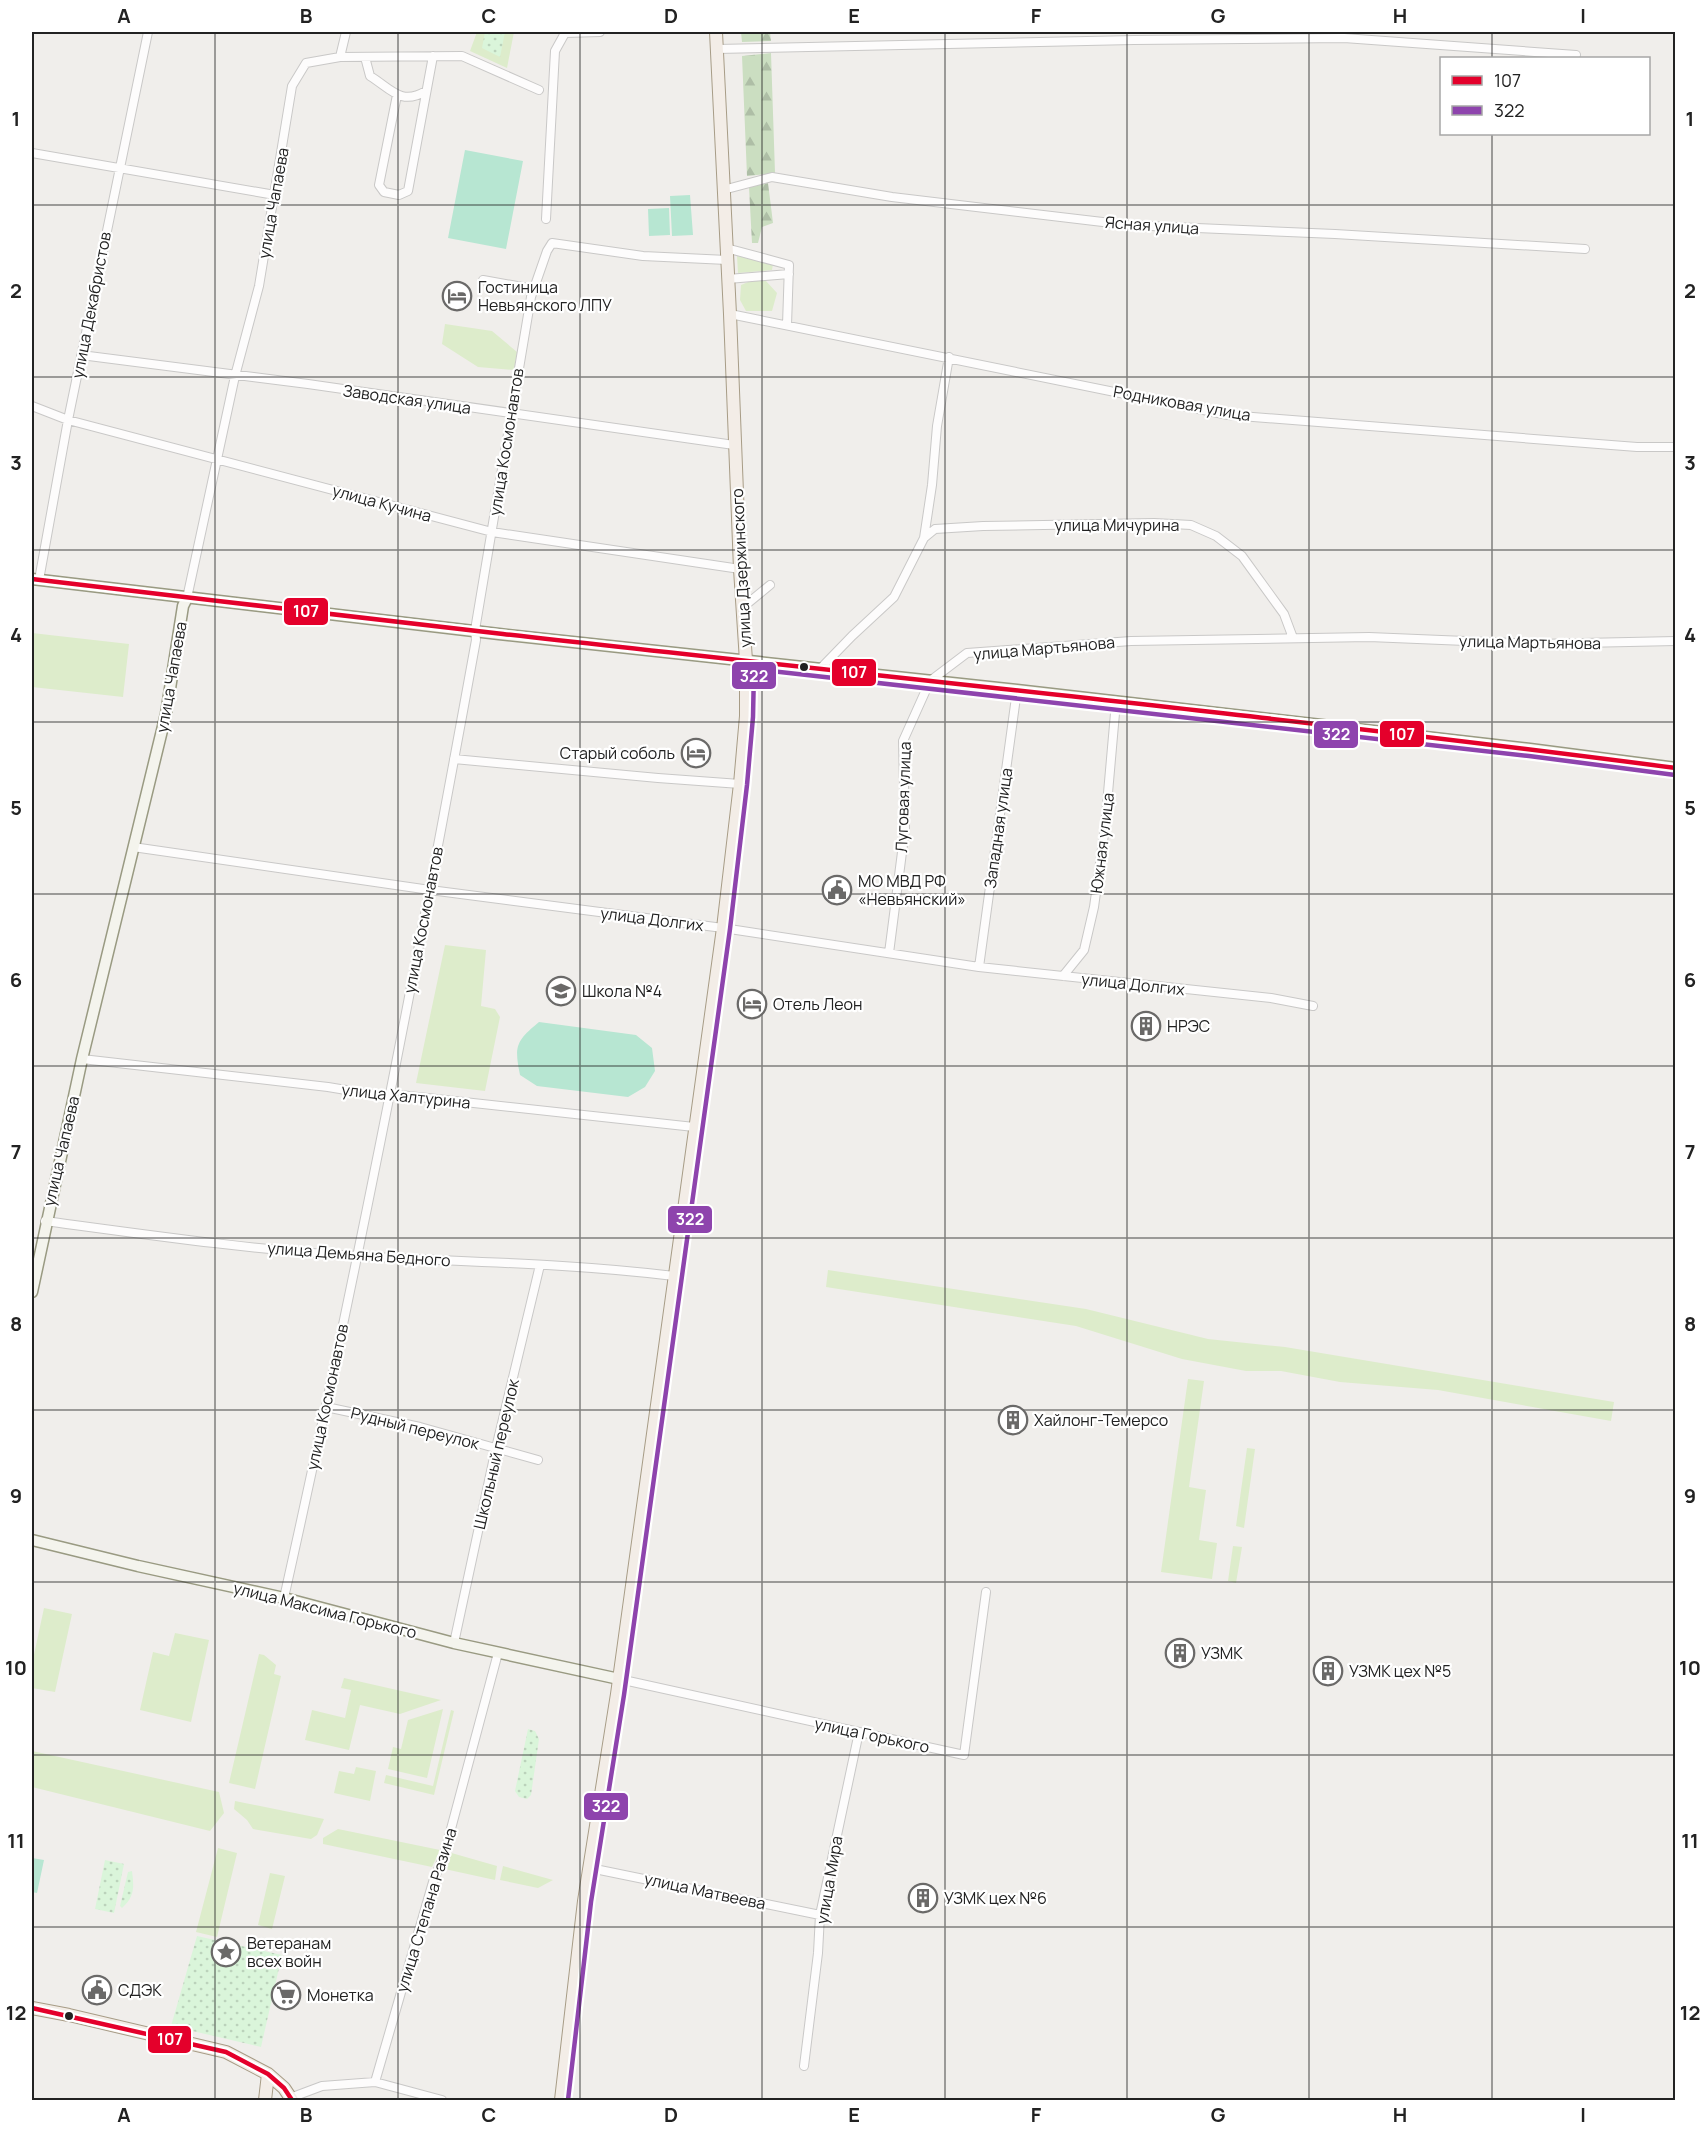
<svg xmlns="http://www.w3.org/2000/svg" width="1707" height="2132" viewBox="0 0 1707 2132" font-family="Manrope,sans-serif">
	<style>
		.grass { fill: #ddeccb }
		.forest { fill: url(#forest-firs) }
		.park { fill: url(#park-dots) }
		.pitch { fill: #b7e6d2 }
		.lines { fill: none; stroke-linecap: round; stroke-linejoin: round }
		.street-casing { stroke: #c9c8c7; stroke-width: 10 }
		.secondary-casing { stroke: #999a82; stroke-width: 13 }
		.primary-casing { stroke: #a79c86; stroke-width: 14 }
		.street { stroke: #fdfcfc; stroke-width: 8 }
		.secondary { stroke: #f4f4ed; stroke-width: 10 }
		.primary { stroke: #f3ede7; stroke-width: 12 }
		.bus-1-casing { stroke: #fff; stroke-width: 9 }
		.bus-2-casing { stroke: #fff; stroke-width: 9 }
		.bus-1 { stroke: #e4002b; stroke-width: 4.5 }
		.bus-2 { stroke: #8e44ad; stroke-width: 4.5 }
		.grid { fill: none; stroke: #222; stroke-width: 1.5; stroke-opacity: 0.55 }
		.bus-dot { fill: #222; stroke: #fff; stroke-width: 2 }
		.labels { text-anchor: middle; dominant-baseline: central; stroke-width: 4.5; stroke-linejoin: round; paint-order: stroke }
		.street-label { font-size: 16px; fill: #222; stroke: #fff }
		.poi-label { font-size: 16px; fill: #222; stroke: #fff; text-anchor: start }
		.line-badge { stroke: #fff; stroke-width: 2 }
		.badge-label { font-size: 16px; text-anchor: middle; font-weight: bold; fill: #fff }
		.neatline { fill: none; stroke: #222; stroke-width: 2 }
		.grid-label { font-size: 20px; text-anchor: middle; font-weight: bold; fill: #222 }
	</style>
	<defs>
		<pattern id="forest-firs" width="22" height="20" patternUnits="userSpaceOnUse" patternTransform="scale(1.5)"><rect width="22" height="20" fill="#cbdec1"/><path d="M5 1l3.5 6h-7zM16 11l3.5 6h-7z" fill="#aebea6"/></pattern>
		<pattern id="park-dots" width="8" height="8" patternUnits="userSpaceOnUse" patternTransform="scale(1.5)"><rect width="8" height="8" fill="#daf5da"/><path d="M2 2h.1M6 6h.1" fill="none" stroke="#bbd2bb" stroke-width="1.8" stroke-linecap="round"/></pattern>
	</defs>
	<rect width="100%" height="100%" fill="#f0eeeb"/>
	<!-- grass -->
	<path class="grass" d="M477 32H514L507 68 470 51Z
		M737 256 773 264 772 270 738 273Z
		M753 280 766 281 777 293 772 311H746L740 300 741 285Z
		M445 324 492 331 517 352 514 370 478 367 442 344Z
		M32 633 129 644 123 697 32 687Z
		M445 945 486 950 481 1006 495 1009 500 1017 485 1091 416 1083Z
		M828 1270 1086 1309 1208 1339 1285 1347 1614 1402 1611 1421 1438 1390 1340 1382 1281 1371H1246L1182 1359 1076 1326 826 1287Z
		M1188 1379 1204 1381 1189 1487 1206 1490 1199 1540 1217 1543 1212 1579 1161 1572Z
		M1247 1448 1255 1449 1244 1528 1236 1526Z
		M1233 1546 1242 1547 1236 1583 1228 1581Z
		M44 1608 72 1614 55 1692 32 1688V1664Z
		M175 1633 209 1640 191 1722 140 1710 153 1652 169 1656Z
		M259 1654 264 1655 276 1665 274 1674 281 1676 255 1789 229 1783Z
		M344 1678 441 1700 400 1714 360 1705 349 1750 305 1740 312 1710 345 1718 351 1690 341 1688Z
		M443 1709 427 1778 388 1769 393 1747 401 1749 408 1720Z
		M451 1710 454 1711 434 1795 384 1783 386 1775 433 1786Z
		M32 1751 219 1792 224 1813 210 1831 32 1787Z
		M356 1767 376 1771 370 1801 334 1793 339 1771 354 1774Z
		M235 1801 324 1819 317 1835 311 1839 253 1829 247 1820 234 1809Z
		M338 1829 440 1850 432 1867 323 1844V1838Z
		M218 1848 237 1853 217 1937 196 1932Z
		M448 1852 497 1866 495 1880 440 1868 448 1857Z
		M503 1866 553 1880 538 1888 500 1880Z
		M270 1873 285 1876 272 1929 258 1925Z"/>
	<!-- forest -->
	<path class="forest" d="M741 32H770L771 41 742 42Z
		M771 53 775 173 747 176 742 56Z
		M768 183 773 223 762 227 758 243H752L749 187Z"/>
	<!-- park -->
	<path class="park" d="M485 32H505L500 57 482 48Z
		M528 1729 535 1731 539 1739 531 1795 527 1799 519 1797 515 1791Z
		M105 1860 124 1864 114 1913 95 1909Z
		M132 1871C134 1887 135 1896 122 1908L120 1906 128 1872Z
		M197 1936 282 1955 261 2047 171 2026Z"/>
	<!-- pitch -->
	<path class="pitch" d="M465 150 523 161 506 249 448 238Z
		M690 195 693 235 672 236 670 196Z
		M669 208 670 235 649 236 648 209Z
		M539 1022 636 1035 652 1048 655 1071 645 1087 628 1097 537 1086 520 1075C514 1046 516 1041 539 1022Z
		M32 1858 44 1860 37 1893 32 1892Z"/>
	<g class="lines">
		<!-- street casing -->
		<g class="street-casing">
			<path id="street" d="M717 49 1134 40 1344 38 1576 55
				M340 57 346 32
				M365 57 370 76C391 89 401 106 426 91
				M397 95 379 185 384 192 399 195 408 191 433 56
				M32 153 275 195
				M723 190 772 177 892 197 1128 225 1335 234 1585 249
				M546 219 555 51 565 33 600 32
				M726 248 789 265 787 325
				M728 279 789 274
				M483 280 534 289
				M730 314 1228 415 1637 447H1676
				M81 355 308 384 734 445
				M32 406 68 420 492 532 740 569
				M924 538 935 529 983 526 1154 523 1191 525 1216 536 1242 556 1284 614 1293 638
				M39 580 68 420 148 32
				M187 598 235 376 259 286 292 86 306 63 340 57 462 56 539 90
				M742 608 770 585
				M820 669 852 636 894 597 924 538 932 485 937 426 949 357
				M454 759 658 778 740 784
				M133 847 430 890 723 928 979 967 1271 998 1313 1006
				M889 953 905 829 903 741 930 681 967 653 1131 641 1369 637 1535 644 1676 641
				M979 967 1017 690
				M1063 976 1084 950 1094 907 1105 827 1116 702
				M82 1059 328 1087 388 1097 400 1095 694 1127
				M45 1221C149 1235 253 1250 357 1256 463 1262 569 1263 674 1276
				M326 1407 420 1427 538 1460
				M284 1598C355 1280 418 960 476 640L475 630 531 297 547 251 552 243 643 256 727 260
				M454 1643 496 1448 540 1265
				M619 1679 964 1755 986 1592
				M590 1868 820 1915
				M804 2066 818 1953 820 1915 859 1732
				M375 2082 442 2100
				M290 2098 322 2086 375 2082 433 1882 444 1855 498 1653"/>
		</g>
		<!-- secondary casing -->
		<g class="secondary-casing">
			<path id="secondary" d="M32 579 499 634 1017 690 1530 749 1676 768
				M32 1292 82 1059 166 714 183 606 187 598
				M32 1540 138 1566 284 1598 454 1643 619 1679"/>
		</g>
		<!-- primary casing -->
		<g class="primary-casing">
			<path id="primary" d="M32 2008 69 2015 226 2052 268 2074 284 2088 292 2100
				M265 2100 268 2074
				M561 2100 584 1901 617 1694 723 928 740 784 746 716V661L740 569 730 314 716 32"/>
		</g>
		<!-- street -->
		<use href="#street" class="street"/>
		<!-- secondary -->
		<use href="#secondary" class="secondary"/>
		<!-- primary -->
		<use href="#primary" class="primary"/>
		<!-- bus-1 casing -->
		<g class="bus-1-casing">
			<path id="bus-1" d="M32 579C189 597 346 617 503 634 894 678 1285 717 1676 768
				M32 2008 226 2052 268 2074 284 2088 292 2100"/>
		</g>
		<!-- bus-2 casing -->
		<g class="bus-2-casing">
			<path id="bus-2" d="M568 2100 591 1902 624 1695 730 929 747 785 753 717 754 669 1529 756 1675 775"/>
		</g>
		<!-- bus-1 -->
		<use href="#bus-1" class="bus-1"/>
		<!-- bus-2 -->
		<use href="#bus-2" class="bus-2"/>
	</g>
	<!-- grid -->
	<path class="grid" d="M215 32V2100M398 32V2100M580 32V2100M762 32V2100M945 32V2100M1127 32V2100M1309 32V2100M1492 32V58M1492 134V2100M32 205H1676M32 377H1676M32 550H1676M32 722H1676M32 894H1676M32 1066H1676M32 1238H1676M32 1410H1676M32 1582H1676M32 1755H1676M32 1927H1676"/>
	<!-- icons -->
	<defs>
		<g id="hotel-ring" transform="scale(1.5)"><circle r="9.5" fill="#fff" stroke="#6a6968" stroke-width="1.5"/><path d="M-6-4.5h1.5V1H6V5H4.5V3h-9V5H-6ZM-4 0a1.8 1.8 0 1 1 3.6 0ZM.5 0V-2.5h3Q6-2.5 6 0Z" fill="#6a6968"/></g>
		<g id="civic-ring" transform="scale(1.5)"><circle r="9.5" fill="#fff" stroke="#6a6968" stroke-width="1.5"/><path d="M-.6-6.5H3V-4.5H.6V-3L4-1V1h2V6H-6V1h2V-1L-.6-3ZM-1.2 2.5V6h2.4V2.5Z" fill="#6a6968"/></g>
		<g id="school-ring" transform="scale(1.5)"><circle r="9.5" fill="#fff" stroke="#6a6968" stroke-width="1.5"/><path d="M0-5L7-2L0 1L-7-2ZM-4 1L0 2.5L4 1V4Q0 6-4 4Z" fill="#6a6968"/></g>
		<g id="building-ring" transform="scale(1.5)"><circle r="9.5" fill="#fff" stroke="#6a6968" stroke-width="1.5"/><path d="M-4-6H4V6H1V3H-1V6H-4ZM-2.5-4.3h1.7v1.8h-1.7ZM.8-4.3h1.7v1.8H.8ZM-2.5-1h1.7V.8h-1.7ZM.8-1h1.7V.8H.8Z" fill="#6a6968"/></g>
		<g id="sight-ring" transform="scale(1.5)"><circle r="9.5" fill="#fff" stroke="#6a6968" stroke-width="1.5"/><path d="M0-6L1.8-2.2L6-1.7L2.9 1.2L3.7 5.4L0 3.3L-3.7 5.4L-2.9 1.2L-6-1.7L-1.8-2.2Z" fill="#6a6968"/></g>
		<g id="supermarket-ring" transform="scale(1.5)"><circle r="9.5" fill="#fff" stroke="#6a6968" stroke-width="1.5"/><path d="M-6-5.5h2.5l.6 2H6L4.5 2H-2.5L-4.4-4H-6ZM-1.5 3.2a1.3 1.3 0 1 0 .1 0ZM3 3.2a1.3 1.3 0 1 0 .1 0Z" fill="#6a6968"/></g>
	</defs>
	<g fill-rule="evenodd">
		<use href="#hotel-ring" x="457" y="296"/>
		<use href="#hotel-ring" x="696" y="753"/>
		<use href="#civic-ring" x="837" y="890"/>
		<use href="#school-ring" x="561" y="991"/>
		<use href="#hotel-ring" x="752" y="1004"/>
		<use href="#building-ring" x="1146" y="1026"/>
		<use href="#building-ring" x="1013" y="1420"/>
		<use href="#building-ring" x="1180" y="1653"/>
		<use href="#building-ring" x="1328" y="1671"/>
		<use href="#building-ring" x="923" y="1898"/>
		<use href="#sight-ring" x="226" y="1952"/>
		<use href="#civic-ring" x="97" y="1990"/>
		<use href="#supermarket-ring" x="286" y="1995"/>
	</g>
	<!-- markers -->
	<g class="bus-dot">
		<circle cx="804" cy="667" r="5"/>
		<circle cx="69" cy="2016" r="5"/>
	</g>
	<g class="labels">
		<!-- street labels -->
		<g class="street-label">
			<text transform="translate(273 203) rotate(-80)">улица Чапаева</text>
			<text transform="translate(1152 225) rotate(4)">Ясная улица</text>
			<text transform="translate(91 305) rotate(-79)">улица Декабристов</text>
			<text transform="translate(407 399) rotate(8)">Заводская улица</text>
			<text transform="translate(1182 403) rotate(10)">Родниковая улица</text>
			<text transform="translate(506 442) rotate(-81)">улица Космонавтов</text>
			<text transform="translate(382 503) rotate(15)">улица Кучина</text>
			<text x="1117" y="525">улица Мичурина</text>
			<text transform="translate(741 568) rotate(-93)">улица Дзержинского</text>
			<text transform="translate(1530 642) rotate(1)">улица Мартьянова</text>
			<text transform="translate(1044 648) rotate(-5)">улица Мартьянова</text>
			<text transform="translate(171 677) rotate(-80)">улица Чапаева</text>
			<text transform="translate(903 797) rotate(-88)">Луговая улица</text>
			<text transform="translate(998 828) rotate(-82)">Западная улица</text>
			<text transform="translate(1102 843) rotate(-83)">Южная улица</text>
			<text transform="translate(652 919) rotate(7)">улица Долгих</text>
			<text transform="translate(423 920) rotate(-79)">улица Космонавтов</text>
			<text transform="translate(1133 984) rotate(6)">улица Долгих</text>
			<text transform="translate(406 1096) rotate(6)">улица Халтурина</text>
			<text transform="translate(61 1151) rotate(-77)">улица Чапаева</text>
			<text transform="translate(359 1254) rotate(4)">улица Демьяна Бедного</text>
			<text transform="translate(327 1397) rotate(-78)">улица Космонавтов</text>
			<text transform="translate(415 1428) rotate(14)">Рудный переулок</text>
			<text transform="translate(496 1454) rotate(-77)">Школьный переулок</text>
			<text transform="translate(325 1610) rotate(14)">улица Максима Горького</text>
			<text transform="translate(872 1735) rotate(12)">улица Горького</text>
			<text transform="translate(829 1880) rotate(-80)">улица Мира</text>
			<text transform="translate(705 1891) rotate(12)">улица Матвеева</text>
			<text transform="translate(426 1910) rotate(-73)">улица Степана Разина</text>
		</g>
		<!-- poi labels -->
		<g class="poi-label">
			<text x="478" y="287">Гостиница<tspan x="478" dy="18">Невьянского ЛПУ</tspan></text>
			<text x="675" y="753" text-anchor="end">Старый соболь</text>
			<text x="858" y="881">МО МВД РФ<tspan x="858" dy="18">«Невьянский»</tspan></text>
			<text x="582" y="991">Школа №4</text>
			<text x="773" y="1004">Отель Леон</text>
			<text x="1167" y="1026">НРЭС</text>
			<text x="1034" y="1420">Хайлонг-Темерсо</text>
			<text x="1201" y="1653">УЗМК</text>
			<text x="1349" y="1671">УЗМК цех №5</text>
			<text x="944" y="1898">УЗМК цех №6</text>
			<text x="247" y="1943">Ветеранам<tspan x="247" dy="18">всех войн</tspan></text>
			<text x="118" y="1990">СДЭК</text>
			<text x="307" y="1995">Монетка</text>
		</g>
	</g>
	<g class="line-badge">
		<rect x="283" y="597" width="46" height="29" rx="6" fill="#e4002b"/>
		<rect x="831" y="658" width="46" height="29" rx="6" fill="#e4002b"/>
		<rect x="731" y="661" width="46" height="29" rx="6" fill="#8e44ad"/>
		<rect x="1379" y="720" width="46" height="28" rx="6" fill="#e4002b"/>
		<rect x="1313" y="720" width="46" height="29" rx="6" fill="#8e44ad"/>
		<rect x="667" y="1205" width="46" height="29" rx="6" fill="#8e44ad"/>
		<rect x="583" y="1792" width="46" height="29" rx="6" fill="#8e44ad"/>
		<rect x="147" y="2025" width="45" height="29" rx="6" fill="#e4002b"/>
	</g>
	<g class="badge-label">
		<text x="306" y="617">107</text>
		<text x="854" y="678">107</text>
		<text x="754" y="682">322</text>
		<text x="1402" y="740">107</text>
		<text x="1336" y="740">322</text>
		<text x="690" y="1225">322</text>
		<text x="606" y="1812">322</text>
		<text x="170" y="2045">107</text>
	</g>
	<!-- border -->
	<rect width="1707" height="2132" fill="none" stroke="#ffffff" stroke-width="66"/>
	<!-- legend -->
	<rect x="1440" y="57" width="210" height="78" fill="#ffffff" stroke="#a7a7a7" stroke-width="1.5"/>
	<rect x="1452" y="76" width="30" height="9" fill="#e4002b" stroke="#a7a7a7" stroke-width="1.5"/>
	<text x="1494" y="87" font-size="18" fill="#222222">107</text>
	<rect x="1452" y="106" width="30" height="9" fill="#8e44ad" stroke="#a7a7a7" stroke-width="1.5"/>
	<text x="1494" y="117" font-size="18" fill="#222222">322</text>
	<rect x="33" y="33" width="1641" height="2066" class="neatline"/>
	<g class="grid-label">
		<text x="124" y="23">A</text>
		<text x="306" y="23">B</text>
		<text x="489" y="23">C</text>
		<text x="671" y="23">D</text>
		<text x="854" y="23">E</text>
		<text x="1036" y="23">F</text>
		<text x="1218" y="23">G</text>
		<text x="1400" y="23">H</text>
		<text x="1583" y="23">I</text>
		<text x="16" y="126">1</text>
		<text x="1690" y="126">1</text>
		<text x="16" y="298">2</text>
		<text x="1690" y="298">2</text>
		<text x="16" y="470">3</text>
		<text x="1690" y="470">3</text>
		<text x="16" y="642">4</text>
		<text x="1690" y="642">4</text>
		<text x="16" y="815">5</text>
		<text x="1690" y="815">5</text>
		<text x="16" y="987">6</text>
		<text x="1690" y="987">6</text>
		<text x="16" y="1159">7</text>
		<text x="1690" y="1159">7</text>
		<text x="16" y="1331">8</text>
		<text x="1690" y="1331">8</text>
		<text x="16" y="1503">9</text>
		<text x="1690" y="1503">9</text>
		<text x="16" y="1675">10</text>
		<text x="1690" y="1675">10</text>
		<text x="16" y="1848">11</text>
		<text x="1690" y="1848">11</text>
		<text x="16" y="2020">12</text>
		<text x="1690" y="2020">12</text>
		<text x="124" y="2122">A</text>
		<text x="306" y="2122">B</text>
		<text x="489" y="2122">C</text>
		<text x="671" y="2122">D</text>
		<text x="854" y="2122">E</text>
		<text x="1036" y="2122">F</text>
		<text x="1218" y="2122">G</text>
		<text x="1400" y="2122">H</text>
		<text x="1583" y="2122">I</text>
	</g>
</svg>
